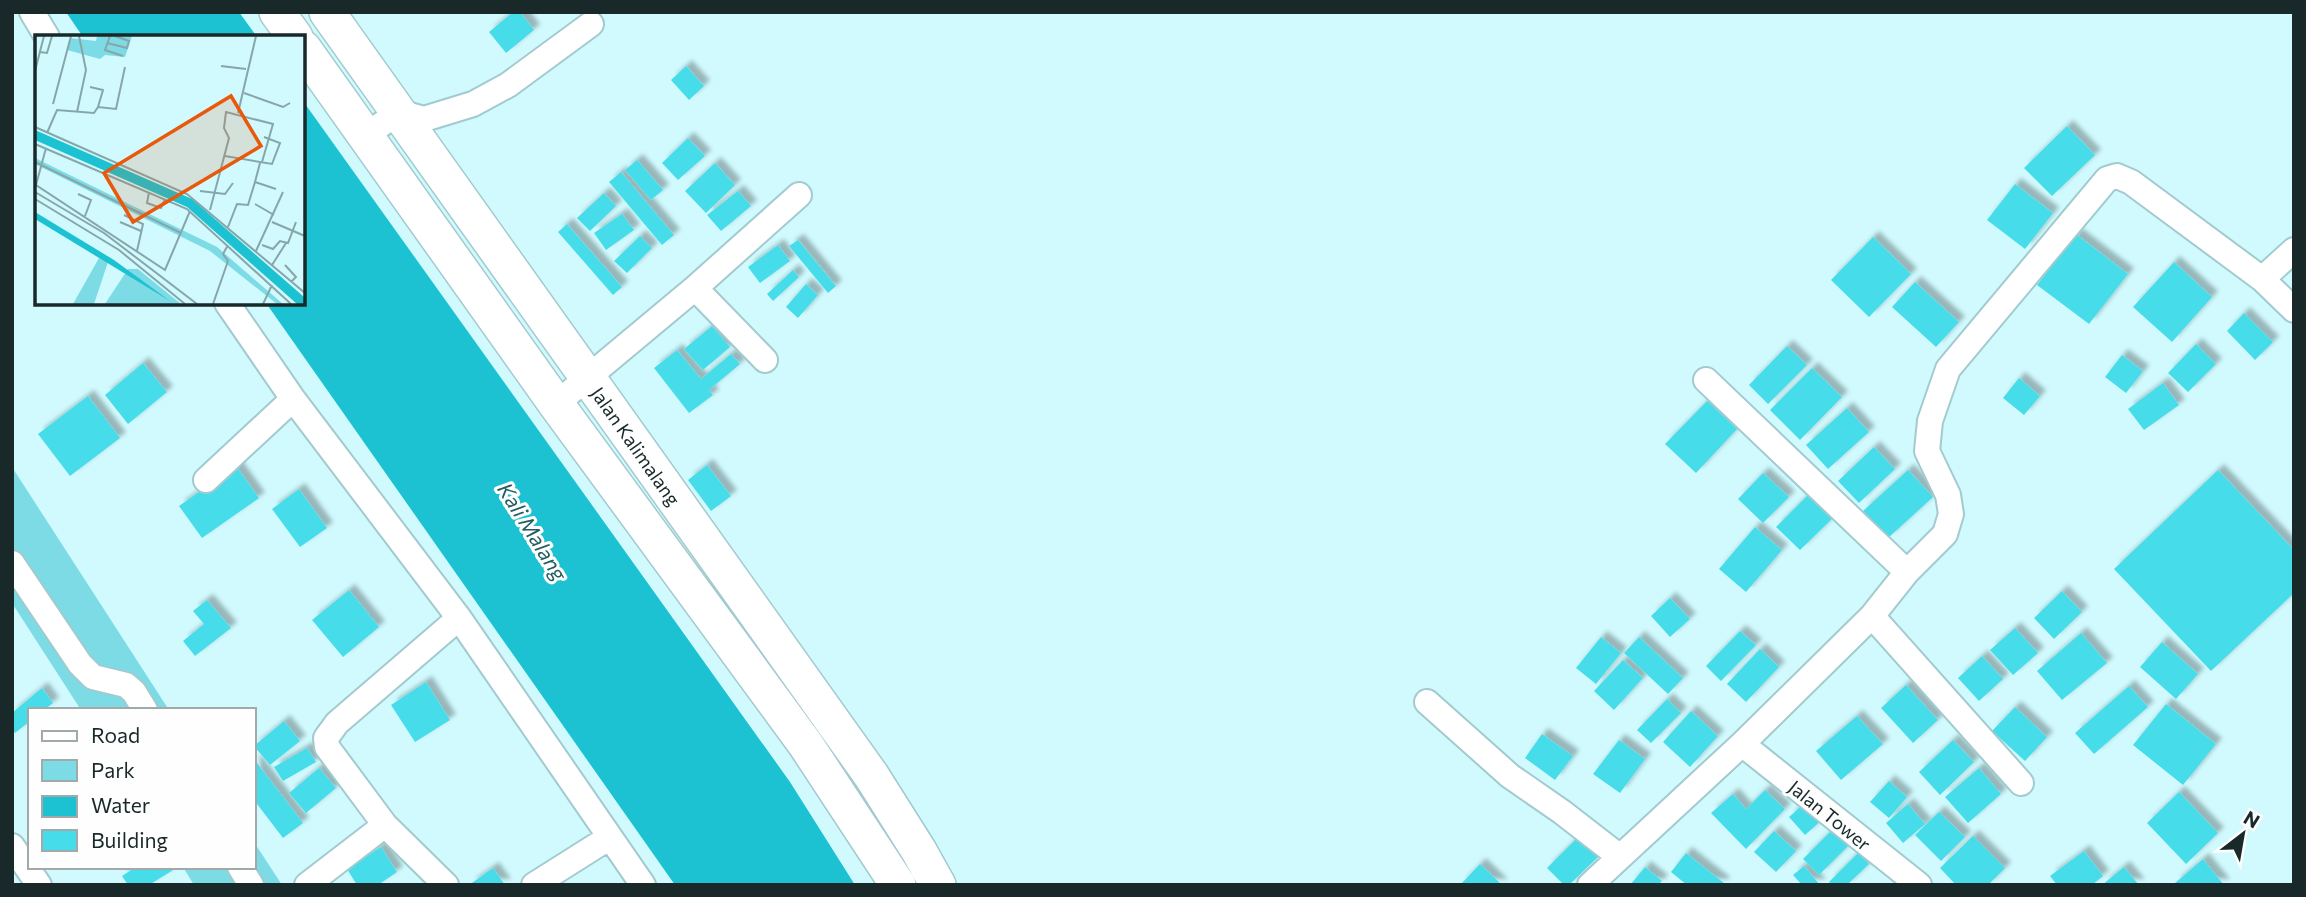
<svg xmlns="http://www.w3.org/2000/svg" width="2306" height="897" viewBox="0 0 2306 897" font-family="Commissioner,sans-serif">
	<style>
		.green { fill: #7cdbe5 }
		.water { fill: #1cc2d1 }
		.building { fill: #47dcea; filter: url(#shadow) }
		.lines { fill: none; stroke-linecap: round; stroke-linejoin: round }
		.minor-casing { stroke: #a2cacf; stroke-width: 28 }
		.secondary-casing { stroke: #a2cacf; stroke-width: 38 }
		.minor { stroke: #fff; stroke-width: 24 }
		.secondary { stroke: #fff; stroke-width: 35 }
		.labels { text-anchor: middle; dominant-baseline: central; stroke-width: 6; stroke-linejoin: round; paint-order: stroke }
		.street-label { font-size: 19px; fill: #19292a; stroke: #fefefe }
		.water-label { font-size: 21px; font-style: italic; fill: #205c62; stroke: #fefefe }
		.inset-road { fill: none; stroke: #87a6a9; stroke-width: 2 }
		.view { fill: #e8590c; fill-opacity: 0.15; stroke: #e8590c; stroke-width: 3.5 }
		.inset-edge { fill: none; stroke: #19292a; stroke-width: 3.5 }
	</style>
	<defs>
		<filter id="shadow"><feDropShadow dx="6" dy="-6" stdDeviation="2" flood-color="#0004"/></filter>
	</defs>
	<rect width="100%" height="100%" fill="#d0fafe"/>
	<!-- green -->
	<path class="green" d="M12 467 169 710H81L12 603Z
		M254 842 282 885H194L183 867H254Z"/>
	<!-- water -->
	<path class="water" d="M66 12H239L257 37H83Z
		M303 101 790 782 855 885H675L266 303H303Z"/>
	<!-- building -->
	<path class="building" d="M513 12H520L534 30 506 53 489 32Z
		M686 66 704 86 689 100 671 80Z
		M2067 126 2095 155 2052 196 2024 168Z
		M688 138 705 156 678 180 662 163Z
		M637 160 663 190 651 200 625 170Z
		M715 163 735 185 706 213 685 191Z
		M621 172 674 235 662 245 609 182Z
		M2015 184 2053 213 2025 249 1987 220Z
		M738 191 751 206 721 231 707 215Z
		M604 193 616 206 590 231 577 218Z
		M622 214 634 230 606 250 594 233Z
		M567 224 622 287 613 295 558 232Z
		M2076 234 2128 274 2089 324 2037 285Z
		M640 236 652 248 627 273 614 261Z
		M1873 237 1911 274 1869 317 1831 280Z
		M798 240 836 286 828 293 789 246Z
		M778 245 790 261 760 283 748 267Z
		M2174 262 2212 297 2172 342 2133 307Z
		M793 270 799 277 773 301 767 294Z
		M1915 282 1959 322 1936 347 1892 307Z
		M806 284 818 295 798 318 786 307Z
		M2244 313 2273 342 2255 360 2227 331Z
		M712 326 730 347 703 370 684 349Z
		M2196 344 2216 364 2188 392 2168 373Z
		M1787 346 1807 365 1768 404 1749 385Z
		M677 350 701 379 731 354 740 364 709 390 713 395 689 413 654 368Z
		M2122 355 2143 371 2126 393 2105 377Z
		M143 363 167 392 128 424 105 395Z
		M1812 368 1842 397 1800 440 1770 410Z
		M2019 378 2040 396 2024 415 2003 398Z
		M2163 383 2179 405 2144 430 2128 409Z
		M88 396 120 438 70 476 38 434Z
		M1707 401 1737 429 1696 473 1665 444Z
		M1847 408 1869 432 1828 469 1806 445Z
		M1874 447 1895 469 1859 503 1838 481Z
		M707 465 731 496 711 511 688 480Z
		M236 466 259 498 202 538 179 506Z
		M1908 470 1933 497 1888 538 1863 511Z
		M2218 470 2294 550V593L2211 671 2114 569Z
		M1763 473 1789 497 1763 523 1738 499Z
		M299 489 327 528 300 547 272 509Z
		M1813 490 1837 514 1800 550 1776 527Z
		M1755 527 1782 550 1746 592 1719 569Z
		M349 590 379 627 343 657 312 620Z
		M2062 591 2082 612 2054 639 2034 618Z
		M1670 598 1690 619 1670 637 1651 616Z
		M207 600 231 628 195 656 183 641 204 624 193 611Z
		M2015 628 2038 653 2013 675 1990 650Z
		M1740 631 1756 645 1721 681 1706 666Z
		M2081 633 2107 663 2062 700 2037 671Z
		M1601 637 1621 653 1596 684 1576 668Z
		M1639 637 1683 678 1668 694 1624 653Z
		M2162 642 2198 674 2176 699 2140 667Z
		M1760 649 1779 667 1746 702 1727 684Z
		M1982 656 2003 679 1979 701 1958 678Z
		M1623 660 1643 678 1614 710 1594 691Z
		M426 682 450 720 415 742 391 705Z
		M1906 685 1938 720 1913 743 1881 708Z
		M2129 686 2148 707 2094 754 2075 733Z
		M42 688 53 703 44 710H30V721L15 733 12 729V713Z
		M1667 699 1681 713 1651 743 1637 730Z
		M2166 704 2216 744 2183 785 2133 745Z
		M2015 707 2047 737 2025 761 1992 731Z
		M1691 711 1718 736 1690 767 1663 742Z
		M1857 716 1883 744 1841 780 1816 751Z
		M284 721 300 741 270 765 254 746Z
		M1542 734 1573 756 1555 780 1525 758Z
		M1619 740 1645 759 1620 793 1593 774Z
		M1953 740 1974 762 1940 795 1919 772Z
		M307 748 316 762 283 781 274 767Z
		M254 759 303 823 283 838 254 800Z
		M319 768 336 788 306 813 289 793Z
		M1979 768 2001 794 1968 823 1945 797Z
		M1889 781 1907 797 1889 818 1870 802Z
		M1765 790 1785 809 1746 849 1711 813 1733 794 1746 809Z
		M2179 792 2218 833 2186 864 2147 823Z
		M1807 801 1823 819 1805 835 1789 817Z
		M1908 804 1925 824 1903 843 1886 823Z
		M1939 812 1965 837 1941 861 1915 835Z
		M1833 829 1849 845 1819 875 1803 859Z
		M1774 831 1796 851 1776 872 1754 852Z
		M1582 833 1602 853 1569 885H1564L1547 868Z
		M1973 836 2005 868 1988 885H1956L1940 868Z
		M381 847 397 872 378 885H357L347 869Z
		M2084 851 2103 876 2092 885H2057L2050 876Z
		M1686 853 1724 883 1722 885H1687L1671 872Z
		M1858 853 1869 864 1847 885H1832L1829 882Z
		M2203 859 2224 885H2176L2175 883Z
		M1480 864 1502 885H1460Z
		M1804 866 1820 885H1802L1793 875Z
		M136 867H178L149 885H128L122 876Z
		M1645 867 1662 881 1658 885H1630Z
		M2124 867 2139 885H2102Z
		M493 868 505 885H469Z"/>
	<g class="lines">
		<!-- minor casing -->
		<g class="minor-casing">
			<path id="minor" d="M32 12 47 37
				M365 136 399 112 424 119 473 104 508 85 591 24
				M2262 279 2294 250
				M695 288 765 360
				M227 303 293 399 459 618 643 885
				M1706 380 1907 572
				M556 404 695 288 799 195
				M206 480 293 399
				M12 563 80 664 93 677 126 685 134 692 145 710
				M1872 616 2021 783
				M1427 702 1510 776 1562 812 1620 857
				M1742 744 1919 885
				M12 846 39 885
				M240 867 251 885
				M307 885 385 825
				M446 885 385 825 327 747 326 738 337 723 459 618
				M534 885 610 837
				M1590 885 1742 744 1872 616 1907 572 1945 534 1951 514 1948 495 1927 451 1930 421 1948 369 2107 179 2117 176 2131 182 2262 279 2294 310"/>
		</g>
		<!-- secondary casing -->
		<g class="secondary-casing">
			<path id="secondary" d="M277 12 295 37
				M327 12 871 775 919 851 938 885
				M303 48 556 404 806 745 898 885"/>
		</g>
		<!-- minor -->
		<use href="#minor" class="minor"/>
		<!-- secondary -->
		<use href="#secondary" class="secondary"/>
	</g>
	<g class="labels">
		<!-- street labels -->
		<g class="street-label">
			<text transform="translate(636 446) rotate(55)">Jalan Kalimalang</text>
			<text transform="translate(1830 815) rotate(39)">Jalan Tower</text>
		</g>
		<!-- water labels -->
		<g class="water-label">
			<text transform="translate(533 531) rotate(58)">Kali Malang</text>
		</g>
	</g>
	<!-- overview -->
	<g transform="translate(35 35)">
		<rect width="270" height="270" fill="#d0fafe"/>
		<path d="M62 1H97L90 22 70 20 65 24 32 15 35 3 61 6ZM0 123 182 212 248 269H242L175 216 0 129ZM64 223 73 227 59 269H38ZM93 234H103L146 269H70Z" fill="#7cdbe5"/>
		<path d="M0 95 157 164 269 262V269H262L152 172 0 105ZM0 177 79 225 135 266 0 184Z" fill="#1cc2d1"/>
		<path class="inset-road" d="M75 1 70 15 88 21M72 8 92 13 94 6 80 1M5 17 12 18 17 1M186 31 211 34M0 36 9 1M55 52 68 55 63 72M209 58 248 72 255 68M18 69 36 1M42 77 51 35 44 1M203 78 221 1M0 92 152 159 270 258M12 98 22 75 59 78 63 72 81 74 90 32M0 109 152 174 256 269M11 113 1 150 130 235 155 176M190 121 237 129 245 108 229 102M0 127 146 198M225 128 220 147 241 154M165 156 190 159 198 148M0 157 69 198 162 269M114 157 112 168 126 173 130 164M43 159 56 165 50 181M0 164 84 215 150 269M220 169 239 180M175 175 194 103 189 93 191 77 238 89 227 127M89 180 108 189 102 216M85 187 106 196M237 187 270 201M193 192 202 169 213 170 220 147M227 210 238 214 245 206 253 208 261 187M221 216 248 157M237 230 251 208M250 230 261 242 256 247M178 269 193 226 188 219 193 210M228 269 237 250"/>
		<path class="view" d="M196 61 226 111 98 187 69 138Z"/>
		<rect width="270" height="270" class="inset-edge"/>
	</g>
	<!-- border -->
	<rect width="2306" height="897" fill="none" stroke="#19292a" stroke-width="28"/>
	<!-- legend -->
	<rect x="28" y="708" width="228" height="161" fill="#fefefe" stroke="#a2a9a9" stroke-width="2"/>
	<rect x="42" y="731" width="35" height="10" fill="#ffffff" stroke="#a2a9a9" stroke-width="2"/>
	<text x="91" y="743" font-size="21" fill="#19292a">Road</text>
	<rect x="42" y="760" width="35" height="21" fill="#7cdbe5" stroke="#a2a9a9" stroke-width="2"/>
	<text x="91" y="778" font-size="21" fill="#19292a">Park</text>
	<rect x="42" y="796" width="35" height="21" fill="#1cc2d1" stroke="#a2a9a9" stroke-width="2"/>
	<text x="91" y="813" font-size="21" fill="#19292a">Water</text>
	<rect x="42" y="830" width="35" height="21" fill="#47dcea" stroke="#a2a9a9" stroke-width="2"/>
	<text x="91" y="848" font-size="21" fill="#19292a">Building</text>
	<!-- north arrow -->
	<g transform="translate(2243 834) rotate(31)" stroke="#fefefe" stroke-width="5" paint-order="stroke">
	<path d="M0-5L12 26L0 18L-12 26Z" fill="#19292a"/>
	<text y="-10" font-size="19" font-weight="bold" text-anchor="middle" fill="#19292a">N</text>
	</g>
</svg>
